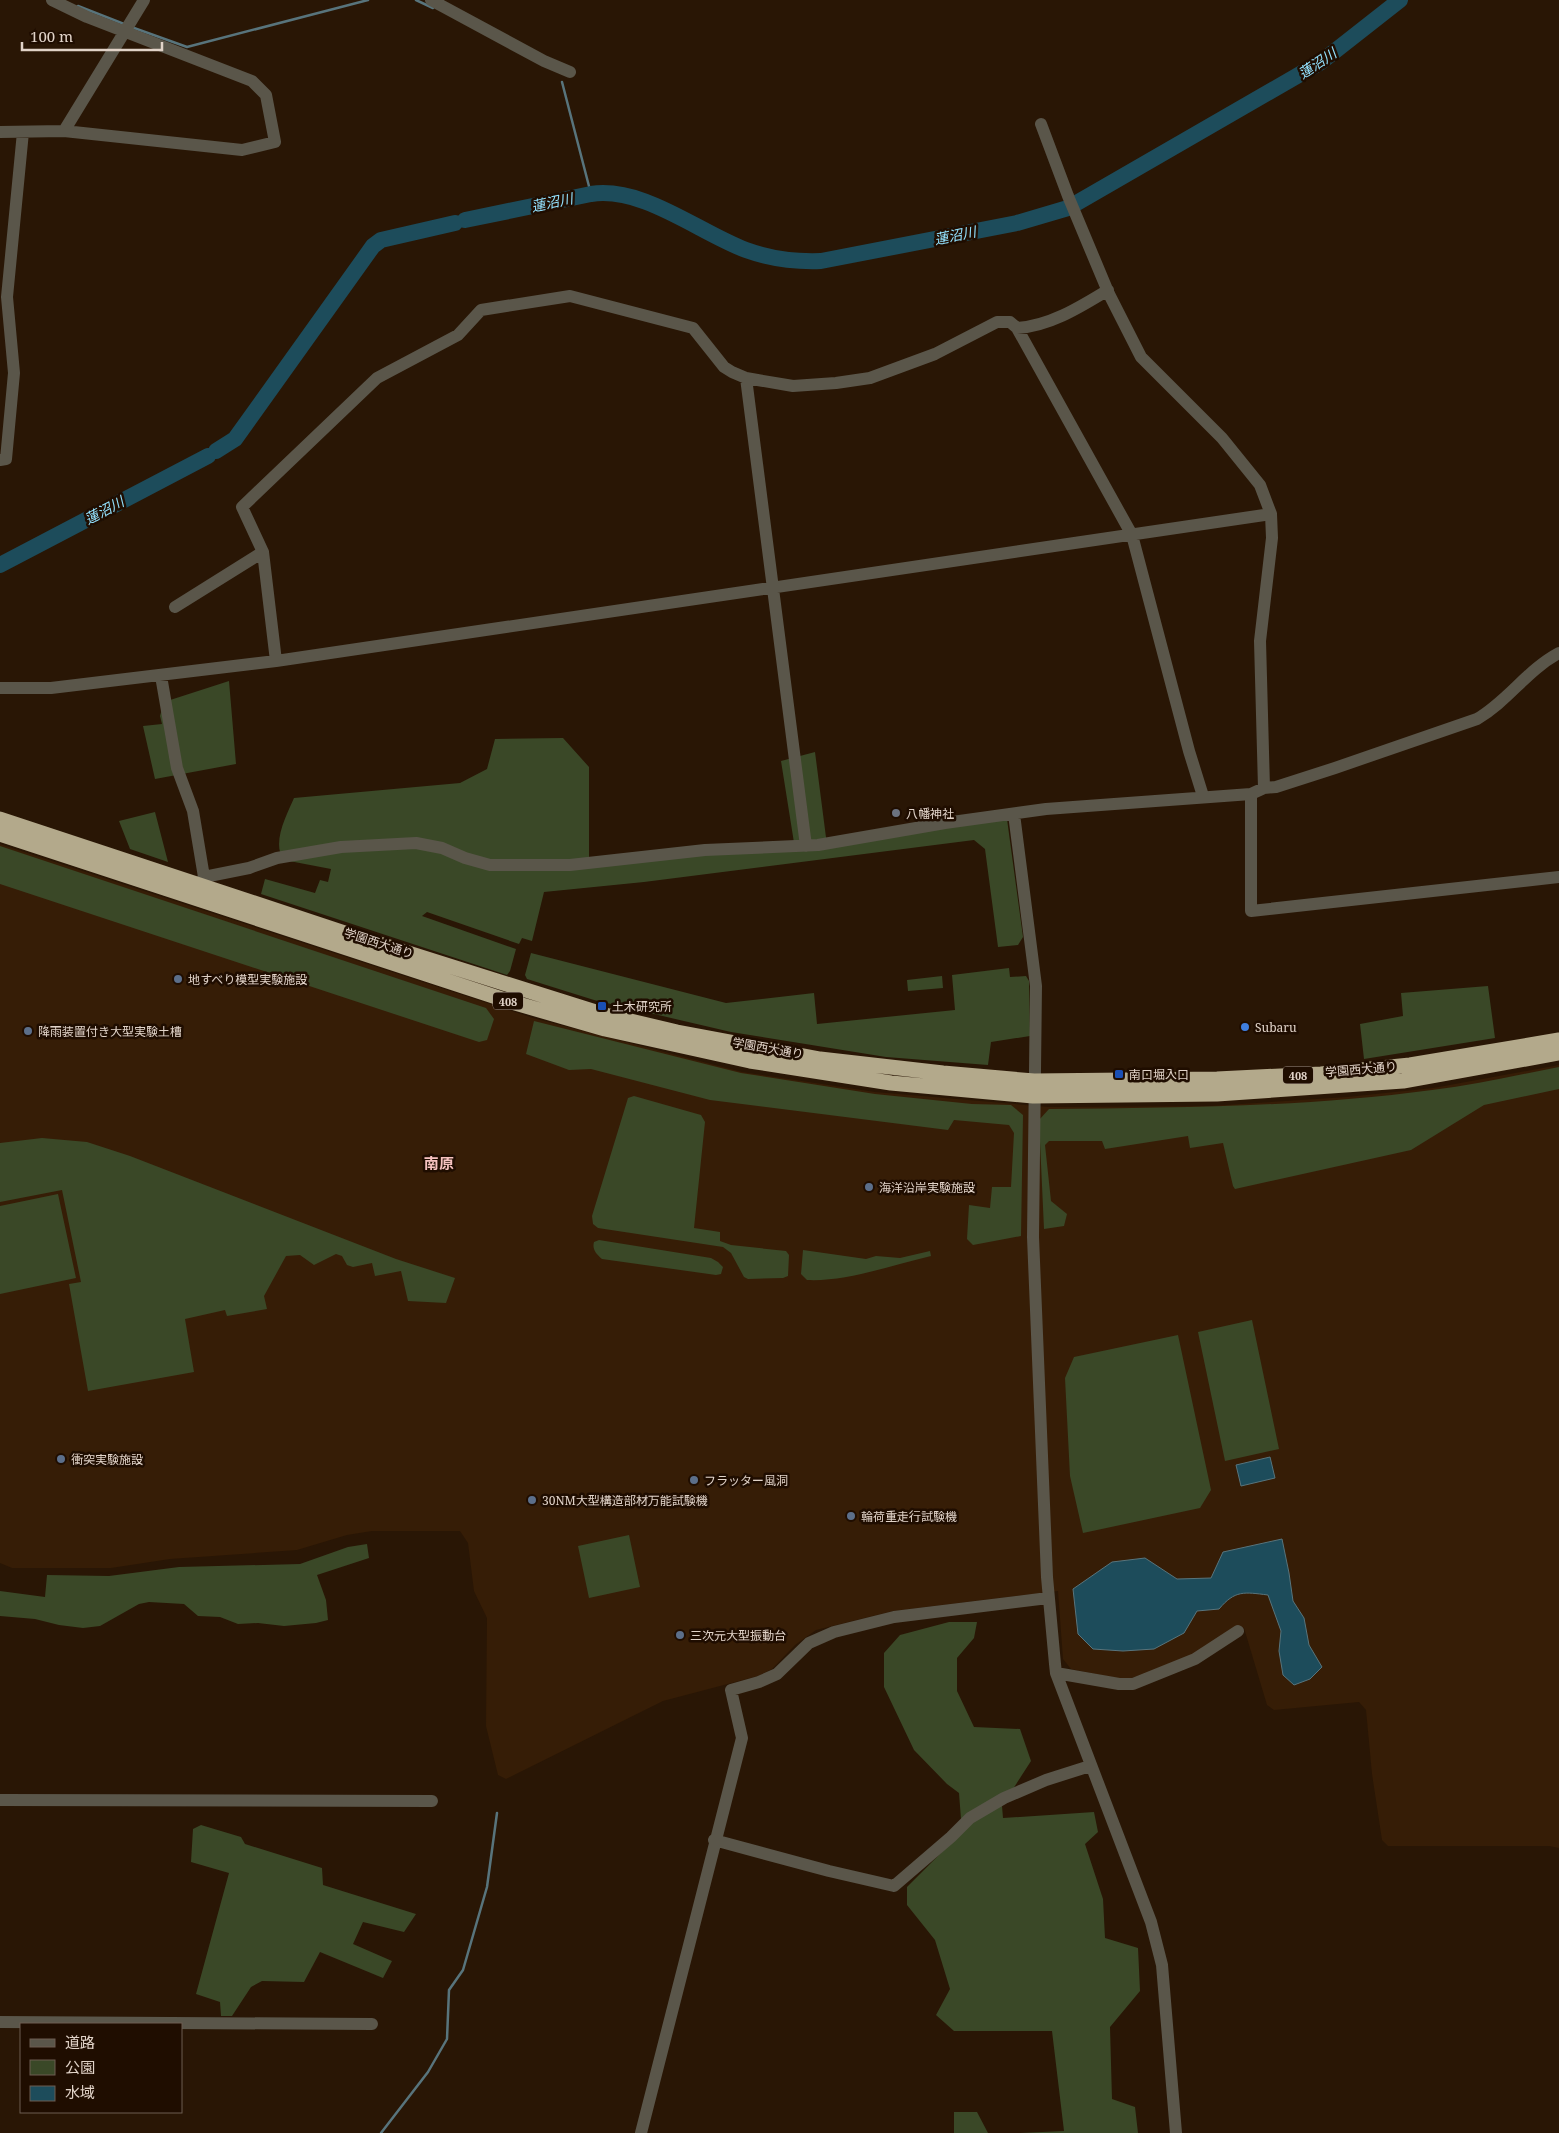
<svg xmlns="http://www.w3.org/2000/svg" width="1559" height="2133" viewBox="0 0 1559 2133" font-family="'Noto Serif','Noto Sans JP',serif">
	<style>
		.built { fill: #361d06 }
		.green { fill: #3a4827 }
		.water { fill: #1d4c5b; stroke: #58747c }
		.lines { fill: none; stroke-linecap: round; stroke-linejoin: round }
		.stream { stroke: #58747c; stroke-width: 2.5 }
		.river { stroke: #1d4c5b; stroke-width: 16 }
		.minor { stroke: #5a564a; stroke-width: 12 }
		.highway { stroke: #b3a98b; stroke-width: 15 }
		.worship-dot { fill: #6b7280; stroke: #1f0d00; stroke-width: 2 }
		.service-dot { fill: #5c6f8a; stroke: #1f0d00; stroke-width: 2 }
		.transit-dot { fill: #1a4fb4; stroke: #1f0d00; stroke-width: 2 }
		.shop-dot { fill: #3f7fe0; stroke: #1f0d00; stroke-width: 2 }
		.labels { text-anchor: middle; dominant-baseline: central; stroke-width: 5; stroke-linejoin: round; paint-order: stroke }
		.shield { fill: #1f0d00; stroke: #a7988c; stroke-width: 1 }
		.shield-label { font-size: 11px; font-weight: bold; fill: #e1d3c8 }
		.poi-label { font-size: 12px; fill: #e1d3c8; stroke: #1f0d00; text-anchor: start }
		.street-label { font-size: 12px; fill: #e1d3c8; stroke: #1f0d00 }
		.water-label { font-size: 14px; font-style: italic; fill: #94e3ff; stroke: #1f0d00 }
		.quarter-label { font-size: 15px; font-weight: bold; fill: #f6c2bf; stroke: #1f0d00 }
	</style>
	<rect width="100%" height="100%" fill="#291605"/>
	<!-- built -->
	<path class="built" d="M0 844 533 1018 742 1072 875 1092 1049 1107 1210 1106 1347 1097 1433 1088 1559 1065V1848L1549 1846H1388L1382 1840 1372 1774 1366 1710 1359 1702 1274 1710 1267 1705 1244 1628 1240 1626 1186 1660 1126 1680 1071 1669 1063 1659 1058 1591 893 1611 816 1630 795 1645 772 1669 758 1676 663 1701 506 1779 498 1775 486 1726 487 1618 474 1591 468 1543 460 1531H372L347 1535 297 1550 170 1559 111 1568H12L0 1563Z"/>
	<!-- green -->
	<path class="green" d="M229 681 236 764 155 779 143 726 162 724 160 716 164 702Z
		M563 738 589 767V860L795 849 781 761 815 752 827 845 1007 819 1023 937 1018 945 998 947 985 849 974 840 644 882 544 892 532 941 522 938 519 944 427 912 422 916 516 949 510 971 507 975 261 894 265 879 315 893 320 880 328 882 331 869 284 860C271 844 287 814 294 798L460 783 487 769 495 739Z
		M155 812 168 862 130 849 119 821Z
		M0 846 486 1008 494 1019 487 1040 479 1042 0 884Z
		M531 953 726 1003 814 993 817 1024 955 1010 952 975 1009 968 1010 977 1026 976 1029 981 1030 1036 991 1042 988 1065 886 1057 731 1032 594 1000 527 979 525 975Z
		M942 976 943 988 908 991 907 980Z
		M1488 986 1495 1038 1364 1059 1360 1024 1403 1016 1401 993Z
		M534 1021 741 1073 875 1094 972 1104 1011 1105 1023 1115 1021 1236 973 1245 967 1239 969 1205 990 1208 992 1187H1011L1014 1133 1009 1125 954 1120 948 1130 710 1100 591 1069 569 1070 526 1054Z
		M1559 1067V1089L1484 1105 1411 1150 1235 1189 1233 1186 1223 1143 1190 1148 1188 1136 1105 1149 1102 1141H1049L1045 1145 1051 1201 1067 1214 1064 1226 1044 1229 1039 1120 1049 1109C1177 1108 1305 1107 1432 1090 1475 1085 1517 1075 1559 1067Z
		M634 1096 701 1115 705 1122 694 1228 720 1232V1241L731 1245 786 1251 789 1255 788 1276 783 1278 748 1279 744 1277 731 1253 723 1247 598 1228 593 1224 592 1216 628 1098Z
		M42 1138 87 1142 130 1156 396 1259 455 1278 446 1303 408 1301 401 1271 375 1276 372 1263 353 1267 347 1265 342 1256 336 1254 314 1265 300 1255 286 1256 264 1296 267 1309 227 1316 225 1310 185 1319 194 1372 88 1391 69 1284 81 1282 62 1190 0 1202V1143Z
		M58 1194 76 1278 0 1294V1206Z
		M599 1240 711 1258 718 1262 723 1267 721 1274 716 1275 602 1259C596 1254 592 1249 594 1242Z
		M803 1250 866 1259 876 1256 900 1258 930 1251 931 1256C892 1265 846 1282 807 1280L801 1274Z
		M1252 1320 1279 1449 1225 1461 1198 1332Z
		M1178 1335 1211 1490 1200 1508 1083 1533 1070 1476 1065 1378 1074 1357Z
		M629 1535 640 1587 589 1598 578 1546Z
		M367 1544 369 1558 317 1575 326 1600 328 1620 316 1623 284 1626 258 1623 238 1624 220 1617 198 1616 184 1604 149 1602 139 1604 100 1626 83 1628 59 1625 35 1619 0 1616V1591L45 1597 47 1575 109 1576 179 1567 300 1564 348 1547Z
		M949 1622H977L974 1638 957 1658V1691L974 1727 1020 1729 1031 1761 1002 1806 1003 1818 1094 1812 1098 1832 1085 1844 1103 1899 1105 1938 1138 1948 1140 1991 1110 2027 1112 2099 1135 2107 1138 2133H1020L1064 2131 1052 2031H954L936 2015 950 1989 935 1940 907 1905V1887L962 1832 959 1793 947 1784 914 1750 884 1687V1653L900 1635Z
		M201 1825 241 1837 245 1844 322 1868 323 1885 416 1914 404 1932 363 1922 353 1944 392 1961 383 1978 320 1952 304 1982 262 1981 251 1987 232 2016H221L220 2002 196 1994 229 1873 191 1862 193 1829Z
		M954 2112H977L988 2133H954Z"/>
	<!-- water -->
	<path class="water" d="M1270 1457 1275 1478 1241 1486 1236 1465Z
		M1282 1539 1289 1573 1293 1601 1304 1618 1309 1645 1322 1667 1310 1679 1294 1685 1283 1675 1279 1651 1281 1631 1268 1595C1244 1592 1235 1590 1219 1609L1197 1611 1184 1633 1154 1649 1123 1651 1093 1649 1078 1634 1073 1589 1112 1562 1145 1558 1177 1579 1211 1578 1223 1552Z"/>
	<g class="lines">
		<!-- stream -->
		<path class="stream" d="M416 0 433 8
			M78 6 124 24
			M134 28 187 47 368 0
			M562 82 591 194
			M381 2133 428 2072 447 2039 449 1990 463 1970 487 1887 497 1813"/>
		<!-- river -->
		<path class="river" d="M465 220 591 194C643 186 698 232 746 250 771 259 795 262 821 261L1017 223 1068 208 1321 62 1400 0
			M216 451 235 439 373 246 381 240 455 223
			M0 565 208 456"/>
		<!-- minor -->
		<path class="minor" d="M52 0 87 17 252 81 266 95 275 142 242 150 64 131
			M431 0 544 61 570 72
			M1041 124 1068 196 1109 294 1141 357 1222 438 1260 485 1271 514 1272 538 1260 641 1264 788
			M0 132 64 131 144 0
			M1017 328 1132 535 1189 751 1203 796
			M746 378 806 846
			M0 460 6 459 14 373 7 297 23 132
			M175 607 263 552
			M276 661 263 552 242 507 377 378 458 335 481 310 570 296 693 328 724 367 732 372 746 378 793 386 836 383 870 378 935 354 997 322H1010L1017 328C1050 326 1080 307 1108 290
			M161 676 177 768 193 811 204 877
			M0 688H51L276 661 1271 514
			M1251 794V911L1559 877
			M1014 814 1036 986 1033 1237 1047 1577 1055 1664 1056 1673 1151 1922 1162 1965 1176 2133
			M200 884 204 877 249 868 277 858 341 847 416 843 442 848 465 858 490 865H570L705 850 818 845 945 823 1046 809 1251 794 1264 788 1276 787 1335 768 1477 719C1508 701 1527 670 1559 653
			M1056 1673 1119 1684H1133L1195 1659 1238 1631
			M0 1800 432 1801
			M714 1840 829 1871 894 1886 951 1837 970 1818 1004 1798 1046 1780 1090 1766
			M0 2022 372 2024
			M641 2133 742 1738 731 1690 759 1682 777 1674 809 1643 834 1632 894 1617 1048 1598"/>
		<!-- highway -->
		<path class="highway" d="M0 819 342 932 605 1015 677 1032 820 1059 943 1073 1034 1081 1217 1079 1321 1074 1410 1065 1559 1040
			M0 834 508 1001 605 1029 750 1061 891 1083 1033 1096 1217 1094 1403 1081 1559 1053"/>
	</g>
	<!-- markers -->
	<circle class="worship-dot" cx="896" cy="813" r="5"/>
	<g class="service-dot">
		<circle cx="178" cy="979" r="5"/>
		<circle cx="28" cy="1031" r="5"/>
		<circle cx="869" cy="1187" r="5"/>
		<circle cx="61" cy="1459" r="5"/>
		<circle cx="694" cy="1480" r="5"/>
		<circle cx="532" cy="1500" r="5"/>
		<circle cx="851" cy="1516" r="5"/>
		<circle cx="680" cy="1635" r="5"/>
	</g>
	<g class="transit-dot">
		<rect x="597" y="1001" width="10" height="10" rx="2.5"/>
		<rect x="1114" y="1069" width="10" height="10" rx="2.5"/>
	</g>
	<circle class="shop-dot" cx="1245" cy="1027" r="5"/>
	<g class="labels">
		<!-- shield labels -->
		<g class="shield">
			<rect x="493" y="992.5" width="30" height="17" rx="4"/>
			<rect x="1283" y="1066.5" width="30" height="17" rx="4"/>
		</g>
		<g class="shield-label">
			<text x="508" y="1001">408</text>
			<text x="1298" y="1075">408</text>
		</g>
		<!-- poi labels -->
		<g class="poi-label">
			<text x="906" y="813">八幡神社</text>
			<text x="188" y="979">地すべり模型実験施設</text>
			<text x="612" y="1006">土木研究所</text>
			<text x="1255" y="1027">Subaru</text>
			<text x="38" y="1031">降雨装置付き大型実験土槽</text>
			<text x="1129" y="1074">南口堀入口</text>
			<text x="879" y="1187">海洋沿岸実験施設</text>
			<text x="71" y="1459">衝突実験施設</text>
			<text x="704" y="1480">フラッター風洞</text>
			<text x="542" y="1500">30NM大型構造部材万能試験機</text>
			<text x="861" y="1516">輪荷重走行試験機</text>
			<text x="690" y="1635">三次元大型振動台</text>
		</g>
		<!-- street labels -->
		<g class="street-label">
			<text transform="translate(379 943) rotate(18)">学園西大通り</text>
			<text transform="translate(768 1048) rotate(10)">学園西大通り</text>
			<text transform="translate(1361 1069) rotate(-5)">学園西大通り</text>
		</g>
		<!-- water labels -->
		<g class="water-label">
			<text transform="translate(1317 63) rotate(-34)">蓮沼川</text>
			<text transform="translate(552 202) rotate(-12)">蓮沼川</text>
			<text transform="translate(955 235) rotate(-11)">蓮沼川</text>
			<text transform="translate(104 510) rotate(-28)">蓮沼川</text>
		</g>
		<!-- quarter labels -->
		<g class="quarter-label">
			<text x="439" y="1163">南原</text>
		</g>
	</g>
	<!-- legend -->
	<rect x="20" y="2023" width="162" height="90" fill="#1f0d00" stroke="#6d5c50"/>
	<rect x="30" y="2039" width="25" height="8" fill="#5a564a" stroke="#6d5c50"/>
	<text x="65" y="2048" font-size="15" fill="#e1d3c8">道路</text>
	<rect x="30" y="2060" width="25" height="15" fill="#3a4827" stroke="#6d5c50"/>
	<text x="65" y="2073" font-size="15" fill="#e1d3c8">公園</text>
	<rect x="30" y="2086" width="25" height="15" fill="#1d4c5b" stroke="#6d5c50"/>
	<text x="65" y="2098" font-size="15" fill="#e1d3c8">水域</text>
	<!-- scale -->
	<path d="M22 42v8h140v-8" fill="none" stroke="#e1d3c8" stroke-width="2.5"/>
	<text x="30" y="42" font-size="15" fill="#e1d3c8" stroke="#1f0d00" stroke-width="4" paint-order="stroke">100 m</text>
</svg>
